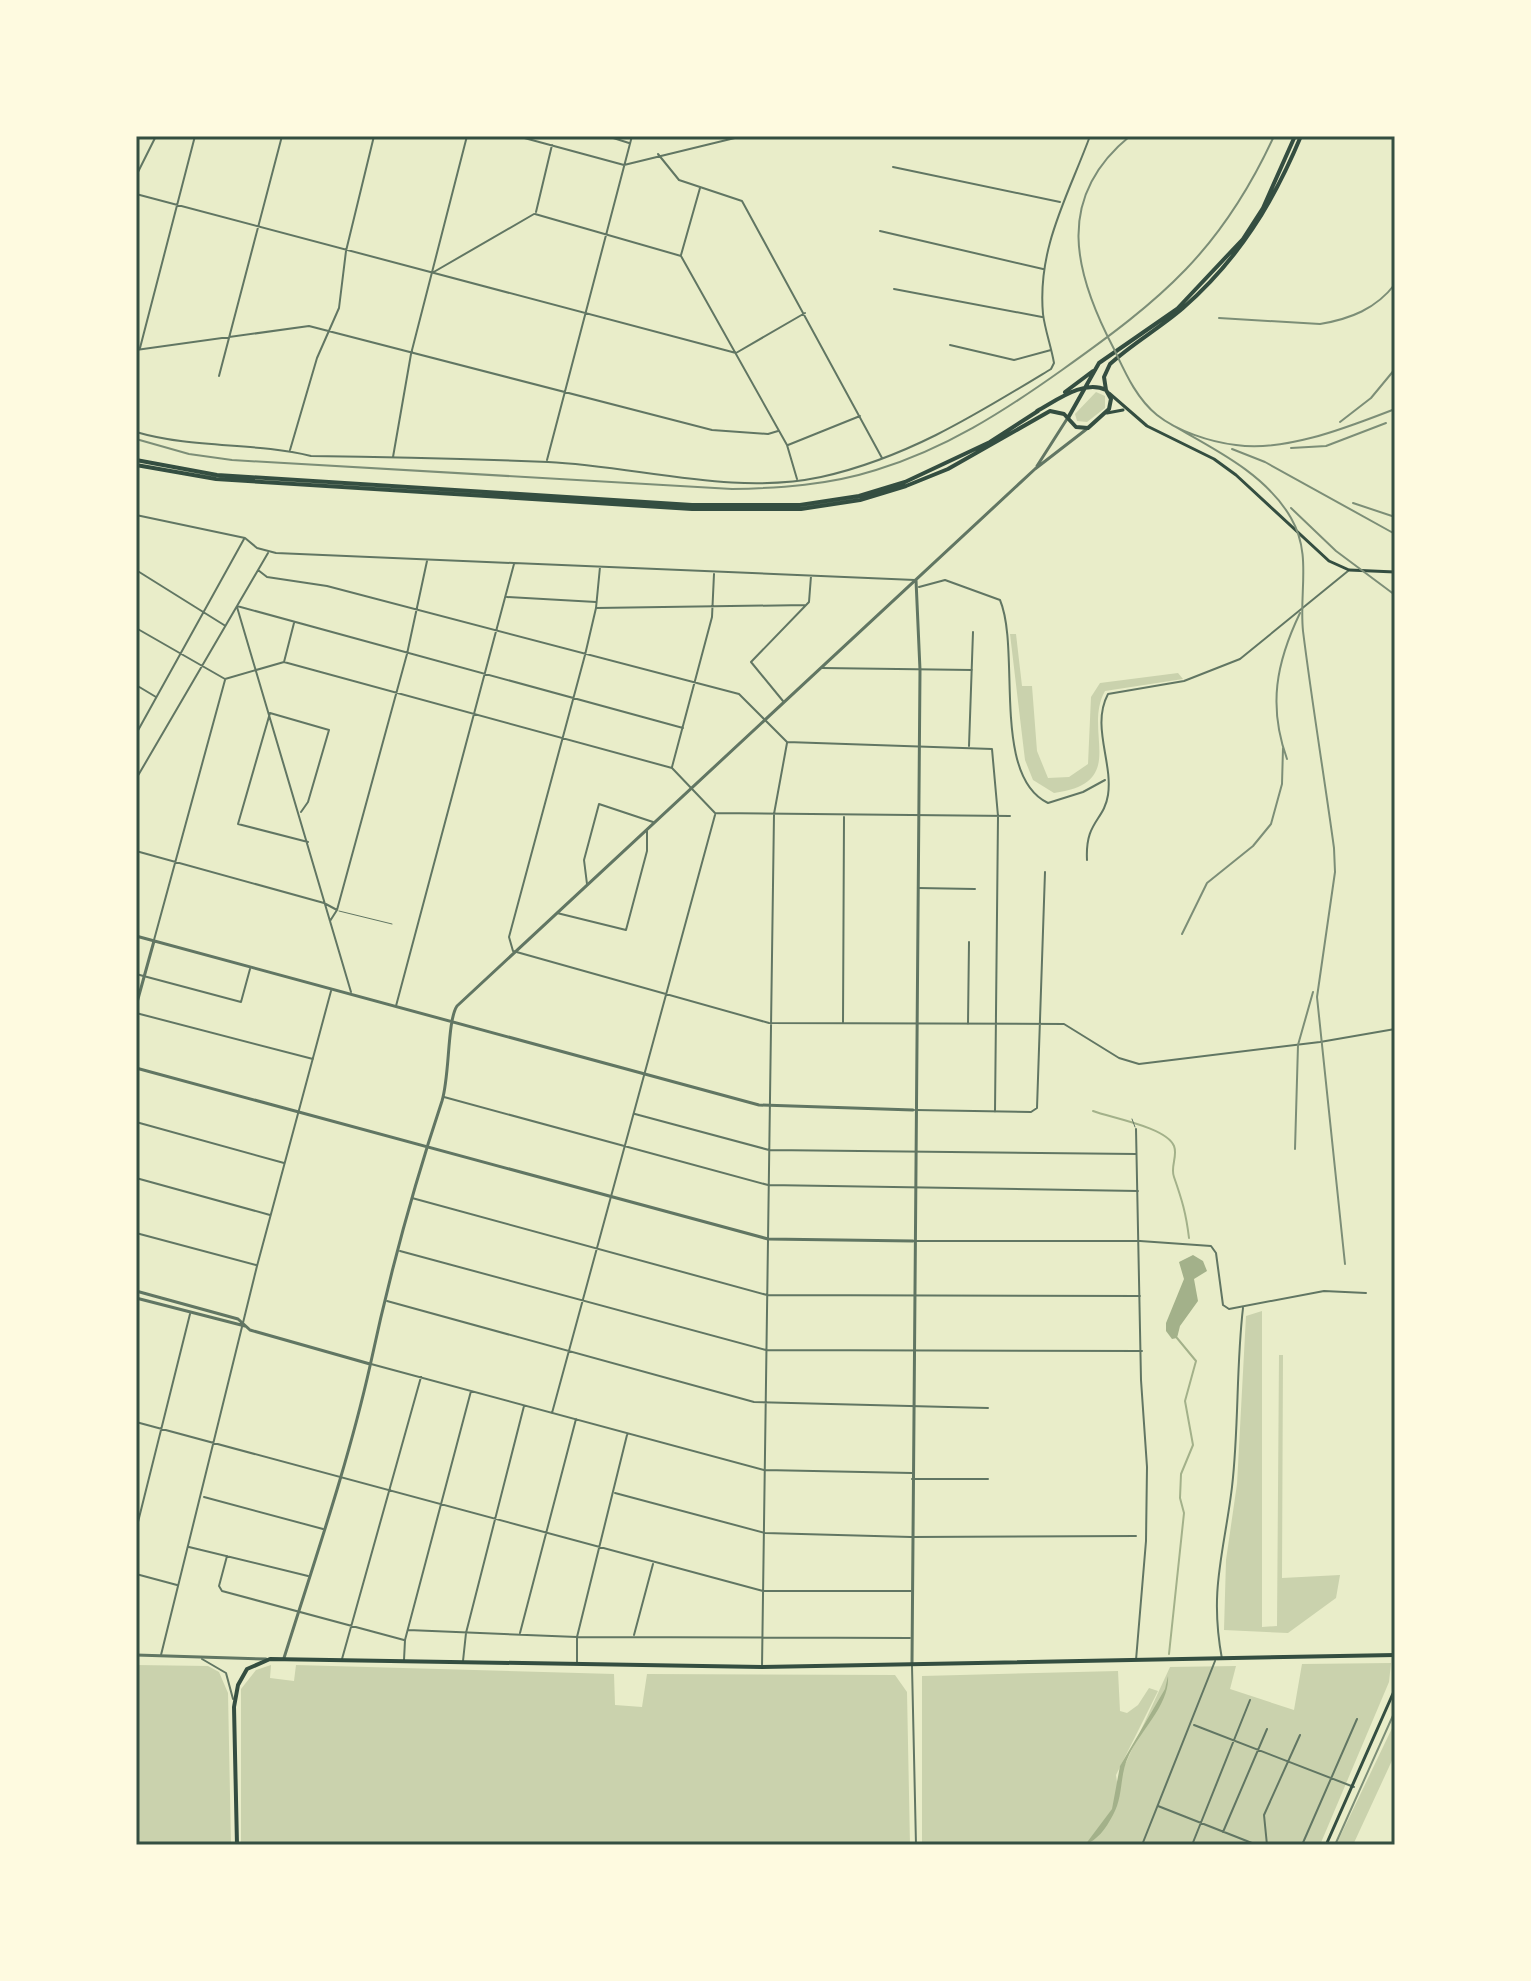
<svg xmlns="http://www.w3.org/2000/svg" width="1531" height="1981" viewBox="0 0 1531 1981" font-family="Overpass,sans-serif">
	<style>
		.green { fill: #cad2ad }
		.water { fill: #a3b18a }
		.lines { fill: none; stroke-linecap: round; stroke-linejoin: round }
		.stream { stroke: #a3b18a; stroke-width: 2 }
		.service { stroke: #617663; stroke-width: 1 }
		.minor { stroke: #617663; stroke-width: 2 }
		.tertiary { stroke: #617663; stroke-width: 3 }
		.secondary { stroke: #344e41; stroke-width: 3 }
		.primary { stroke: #344e41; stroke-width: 4 }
		.rail { stroke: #7c8e77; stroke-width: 2 }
		.neatline { fill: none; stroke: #344e41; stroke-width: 3 }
	</style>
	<rect width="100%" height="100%" fill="#e9edc9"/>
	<!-- green -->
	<path class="green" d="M1096 392 1105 396V408L1087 422 1077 421 1075 414Z
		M1010 634H1016L1022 686H1032L1037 751 1048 778 1069 777 1088 764 1091 697 1100 683 1178 673 1183 679 1105 691C1082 732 1130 783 1054 793L1033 780 1025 760Z
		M1262 1311V1627L1277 1626 1279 1355H1283L1282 1578 1340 1575 1336 1598 1288 1633 1224 1630 1226 1560 1237 1484 1246 1316Z
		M1391 1663 1389 1682 1320 1845H922V1676L1118 1671 1120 1711 1127 1713 1138 1705 1149 1688 1158 1691 1116 1775 1117 1782 1170 1667 1236 1666 1230 1689 1294 1710 1302 1664Z
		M136 1665 208 1666 219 1672 228 1693 231 1845H136Z
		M271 1665 270 1678 294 1681 296 1665 614 1674 615 1705 642 1707 647 1674 895 1675 907 1692 910 1845H241V1689L256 1670Z
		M1395 1722V1754L1353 1845H1336Z"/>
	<!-- water -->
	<path class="water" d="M1193 1255 1203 1261 1207 1271 1194 1279 1198 1301 1180 1326 1177 1338 1172 1339 1166 1331V1323L1184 1279 1179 1262Z
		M1168 1676C1170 1704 1140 1731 1129 1755 1119 1775 1124 1795 1113 1815 1105 1830 1098 1839 1085 1845L1112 1809 1120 1766 1165 1689Z"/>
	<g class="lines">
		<!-- stream -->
		<path class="stream" d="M1093 1111C1111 1118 1166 1127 1174 1146 1178 1156 1170 1167 1174 1177 1182 1200 1186 1213 1189 1238
			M1169 1654 1184 1513 1180 1498 1181 1474 1193 1445 1185 1401 1196 1361 1177 1338"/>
		<!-- service -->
		<path class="service" d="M339 911 392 924
			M1132 1119 1135 1127"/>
		<!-- minor -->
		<path class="minor" d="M517 136 624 165 743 136
			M607 136 629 143
			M658 154 679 180 742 201 882 458
			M893 167 1060 202
			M136 176 156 136
			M136 194 736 353 805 313
			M536 212 552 145
			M535 214 681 256 787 445 797 479
			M880 231 1043 269
			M681 255 700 188
			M432 273 534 214
			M894 289 1042 317
			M950 345 1014 360 1051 350
			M140 348 195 136
			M136 350 309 326 712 430 768 434 778 431
			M219 376 282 136
			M136 432C194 449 254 442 311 456 390 457 470 459 548 462 637 466 732 496 821 477 907 458 977 414 1051 369L1054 363C1051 346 1045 330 1043 314 1037 248 1068 196 1090 136
			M788 445 860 416
			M290 450 317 358 339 308 346 251 374 136
			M393 457 411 354 467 136
			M547 460 632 136
			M136 515 245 538 257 548 276 553 915 580
			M600 567 596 608 585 655 509 937 513 951 769 1023 1064 1024 1119 1058 1139 1064 1320 1042 1395 1029
			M136 570 224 625
			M258 570 267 577 327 586 739 694 787 742 992 749 998 816 995 1112
			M919 587 945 580 1000 600C1021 650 991 776 1048 803L1083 792 1105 780
			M507 597 596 602
			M237 606 683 728
			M237 607 351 992
			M596 608 806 605
			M136 628 225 679 284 662 672 768 715 813 1010 816
			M284 662 294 623
			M822 668 972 670
			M136 685 156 697
			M783 701 751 662 809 602 811 576
			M136 734 244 539
			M969 746 973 632
			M672 767 712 617 714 574
			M136 779 268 553
			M301 812 308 802 329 730 270 713 238 824 308 842
			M136 851 324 903 337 910
			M1087 860C1085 821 1104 821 1108 795 1113 762 1091 726 1108 694L1184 681 1240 659 1348 571
			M587 884 584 860 599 804 653 822
			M918 888 975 889
			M557 913 626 930 647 851V831
			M330 921 337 910 407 654 427 561
			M154 940 225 680
			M136 974 241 1002 250 969
			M396 1006 514 564
			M136 1013 313 1059
			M843 1022 844 817
			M968 1024 969 942
			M444 1097 768 1185 1138 1191
			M915 1110 1031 1112 1037 1108 1045 872
			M635 1114 769 1150 1136 1154
			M136 1122 284 1163
			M136 1178 270 1215
			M412 1198 767 1295 1140 1296
			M136 1233 256 1265
			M914 1241H1140L1211 1246 1216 1253 1223 1305 1229 1309 1324 1291 1366 1293
			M400 1251 766 1350 1142 1351
			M387 1301 754 1402 988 1408
			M371 1364 764 1470 912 1473
			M552 1413 715 815
			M136 1422 763 1591H911
			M912 1479H988
			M615 1493 765 1533 911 1537 1136 1536
			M204 1497 323 1529
			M136 1530 190 1314
			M189 1547 308 1576
			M227 1556 219 1586 222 1591 404 1640
			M136 1574 177 1585
			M408 1630 577 1637 910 1638
			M520 1633 576 1419
			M634 1635 653 1564
			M161 1655 257 1266 331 991
			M202 1659 226 1673 233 1699
			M342 1659 421 1377
			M1222 1659C1209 1590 1224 1553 1232 1487 1239 1427 1236 1367 1243 1308
			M404 1660 405 1640 471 1391
			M1136 1660 1146 1541 1147 1467 1141 1380 1136 1129
			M463 1661 466 1633 524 1406
			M577 1663V1637L627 1435
			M912 1666 916 1845
			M762 1667 774 814 787 743
			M1194 1725 1354 1787
			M1158 1806 1257 1845
			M1223 1832 1267 1729
			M1142 1845 1215 1661
			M1192 1845 1250 1700
			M1267 1845 1264 1815 1300 1735
			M1302 1845 1357 1719"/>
		<!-- tertiary -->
		<path class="tertiary" d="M1037 466 1067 419
			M136 936 759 1105 913 1110
			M136 1006 154 941
			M136 1068 768 1239 913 1241
			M136 1291 238 1319 250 1330 370 1364
			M136 1298 245 1326
			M136 1655 266 1659
			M284 1658C314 1562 348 1464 370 1366 389 1277 413 1188 442 1101 450 1075 447 1021 457 1006L1035 469 1088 428
			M912 1663 920 670 916 580"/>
		<!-- secondary -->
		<path class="secondary" d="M1109 393 1147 426 1214 459 1236 475 1329 561 1349 570 1395 572
			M1107 413 1123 410
			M1326 1845 1395 1689"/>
		<!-- primary -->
		<path class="primary" d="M1106 390 1104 377 1110 364C1133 343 1160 328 1183 308 1239 259 1273 203 1301 136
			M1065 392 1093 371
			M1068 418 1099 363 1177 309 1243 239 1263 208 1295 136
			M136 460 217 475 692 505H800L859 496 905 482 990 442 1038 411
			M136 465 216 479 692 509H801L860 500 906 486 948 469 1050 411 1064 414 1076 427 1088 428 1109 409 1111 399 1106 390C1084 379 1056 401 1037 411
			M237 1845 234 1707 238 1685 247 1669 270 1659 762 1667 1395 1655"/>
		<!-- rail -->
		<path class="rail" d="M1130 136C1054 198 1074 273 1114 349 1125 372 1136 398 1157 415 1177 431 1210 442 1236 445 1287 452 1348 427 1395 409
			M1219 318 1320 324C1350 319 1376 309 1395 284
			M1340 422 1371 398 1395 369
			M1172 425C1214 449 1266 474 1291 518 1312 554 1299 591 1303 631 1312 703 1324 775 1334 848L1335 872 1317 997 1345 1264
			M136 439 189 454 232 460 732 489C781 488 829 485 876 470 945 449 1003 412 1062 370 1162 299 1221 251 1274 136
			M1291 448 1326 446 1386 423
			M1232 449 1265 462 1395 534
			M1353 503 1395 517
			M1291 508 1336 551 1395 595
			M1287 759C1268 706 1276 663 1300 613
			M1182 934 1207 883 1253 846 1271 824 1282 784 1283 748
			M1295 1149 1298 1045 1313 992
			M1335 1845 1395 1711"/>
	</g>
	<!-- border -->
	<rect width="1531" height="1981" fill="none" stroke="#fefae0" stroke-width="276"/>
	<rect x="138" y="138" width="1255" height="1705" class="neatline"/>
</svg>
